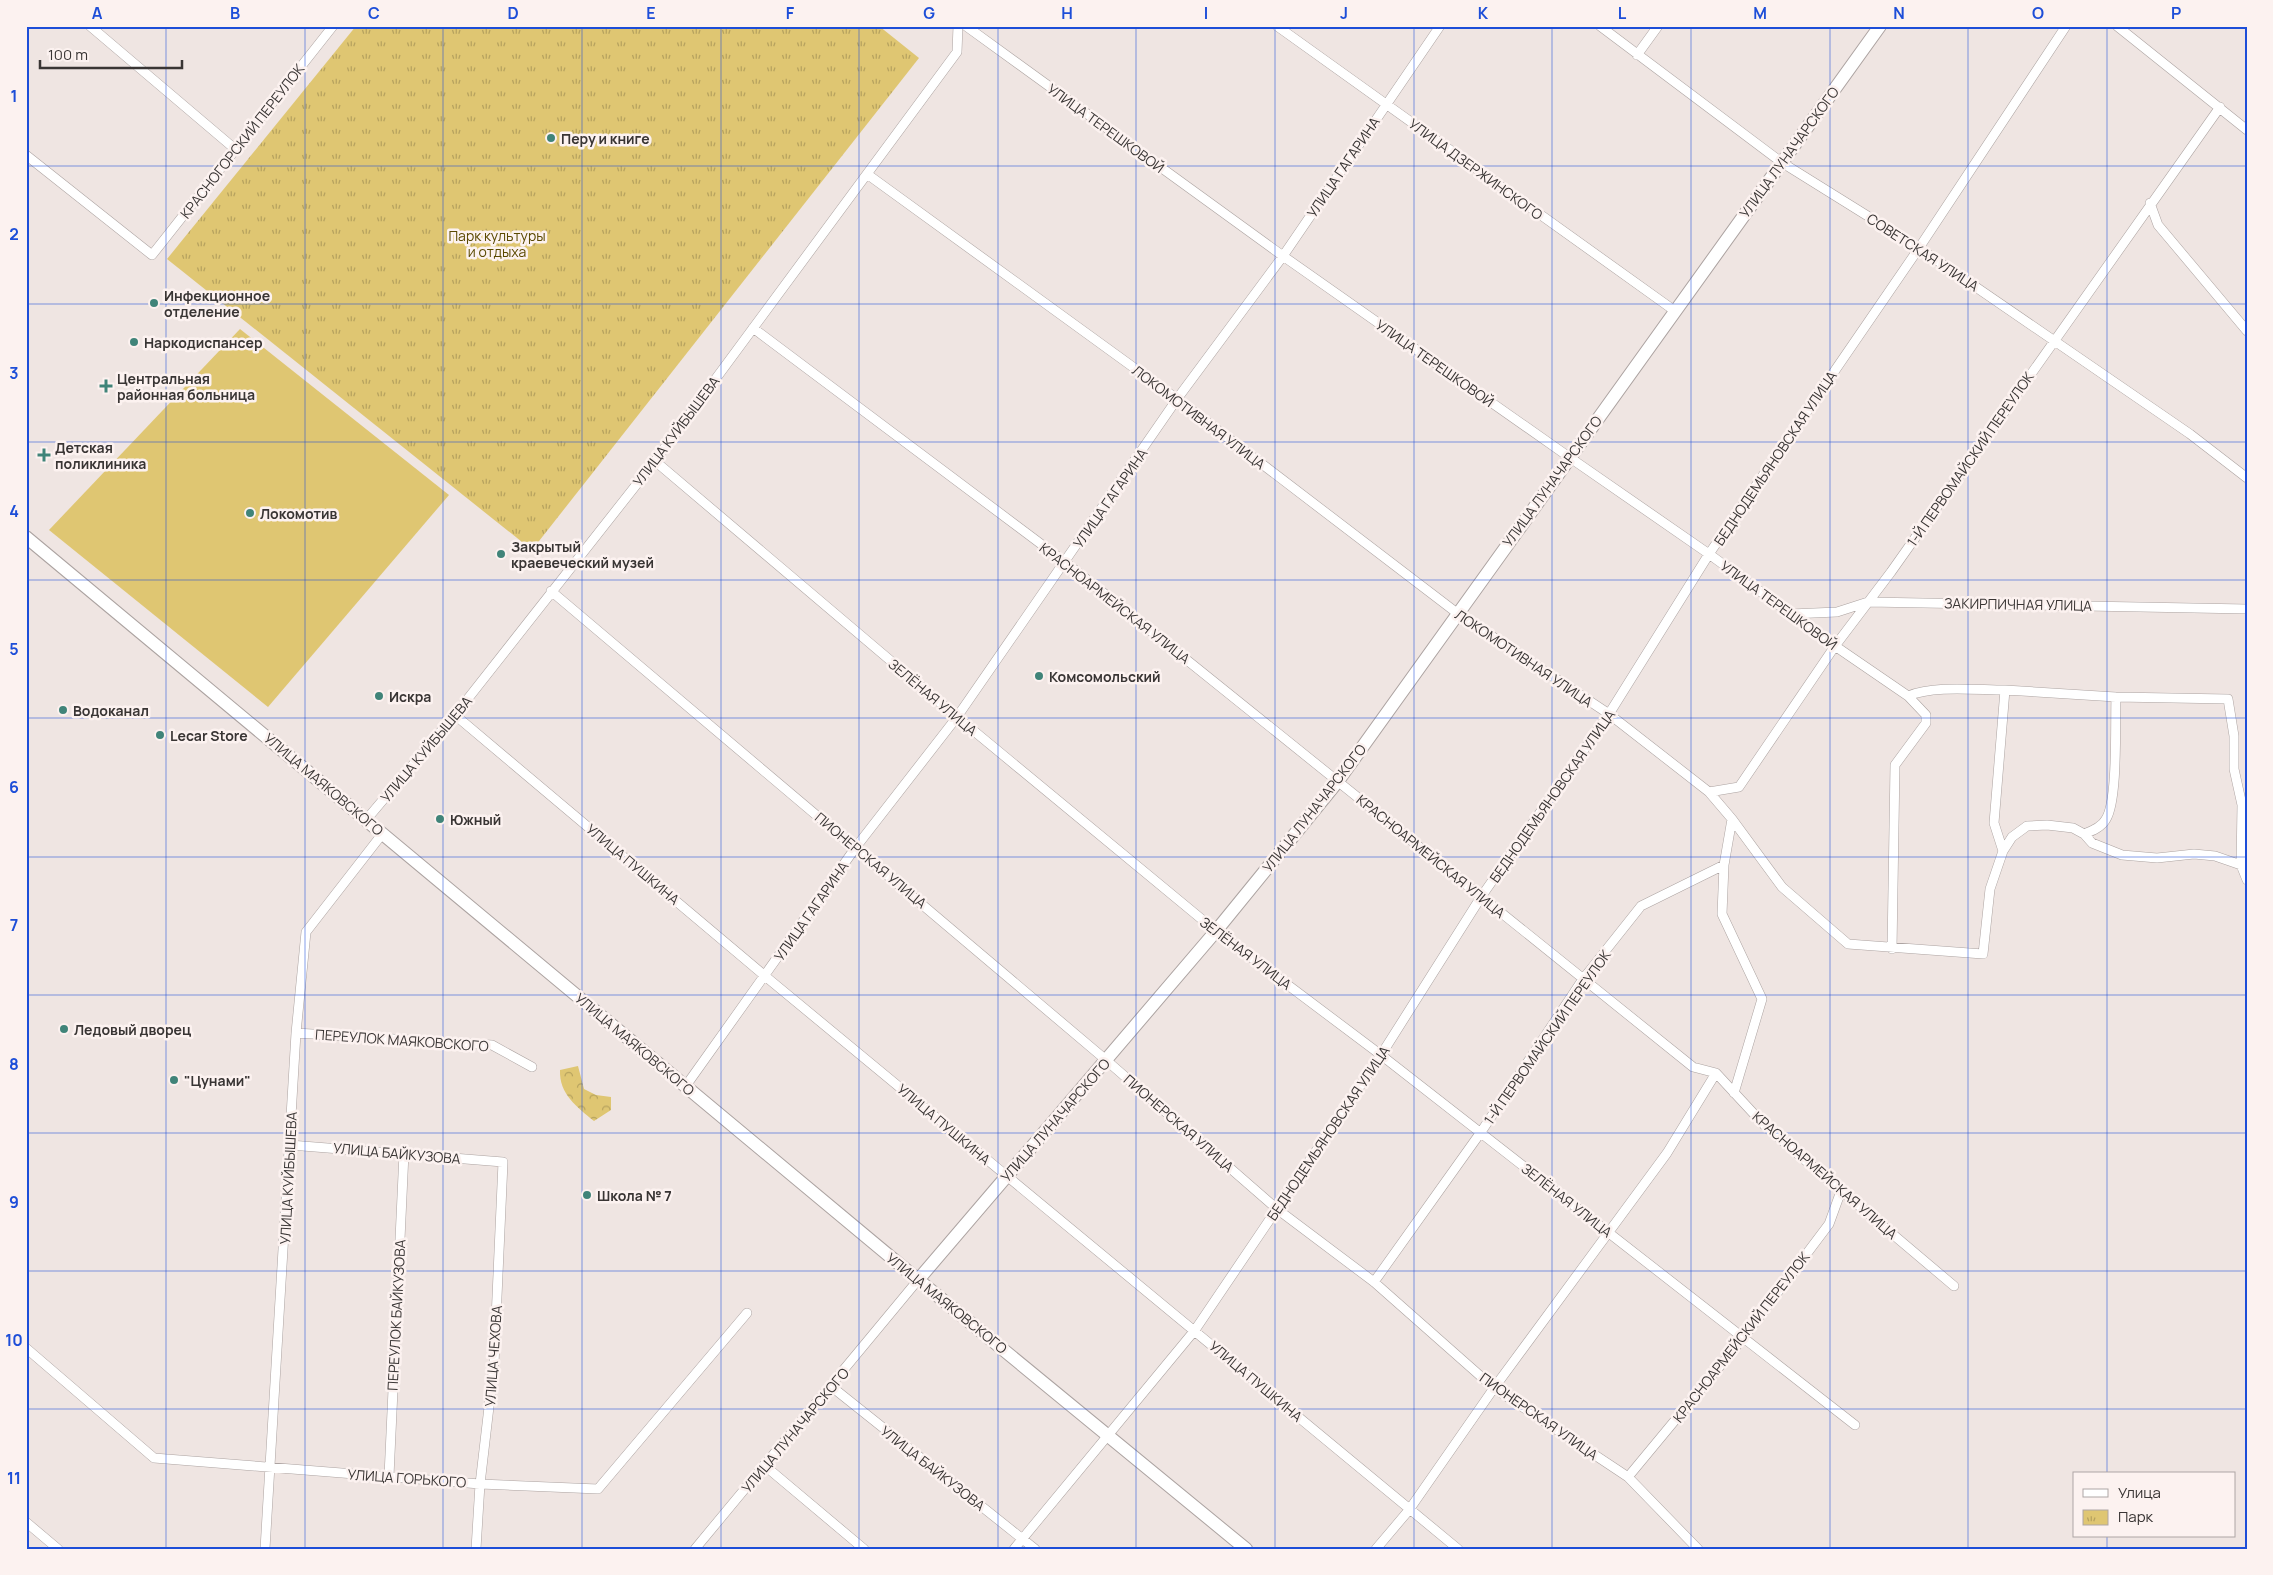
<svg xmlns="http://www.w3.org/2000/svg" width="2273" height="1575" viewBox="0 0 2273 1575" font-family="Manrope,sans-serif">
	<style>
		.green { fill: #dfc672 }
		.forest { fill: url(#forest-crowns) }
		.park { fill: url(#park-tufts) }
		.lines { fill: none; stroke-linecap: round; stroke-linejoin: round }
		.street-casing { stroke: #aca3a1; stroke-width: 10 }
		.secondary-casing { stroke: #aca3a1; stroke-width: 14 }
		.street { stroke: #fff; stroke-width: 9 }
		.secondary { stroke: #fff; stroke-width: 12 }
		.grid { fill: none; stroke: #1d4ed8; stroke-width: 1; stroke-opacity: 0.55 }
		.poi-dot { fill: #408479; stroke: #fcf2f0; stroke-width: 2 }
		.labels { text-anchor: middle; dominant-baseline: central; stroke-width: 5; stroke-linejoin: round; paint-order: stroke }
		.street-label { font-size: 14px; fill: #393534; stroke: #fcf2f0 }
		.poi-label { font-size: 14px; font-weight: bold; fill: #393534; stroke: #fcf2f0; text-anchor: start }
		.park-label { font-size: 14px; fill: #5a4901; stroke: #fcf2f0 }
		.neatline { fill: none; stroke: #1d4ed8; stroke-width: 2 }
		.grid-label { font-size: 16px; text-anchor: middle; font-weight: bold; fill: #1d4ed8 }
	</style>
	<defs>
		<pattern id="forest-crowns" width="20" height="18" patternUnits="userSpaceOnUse" patternTransform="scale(1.25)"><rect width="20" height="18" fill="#dfc672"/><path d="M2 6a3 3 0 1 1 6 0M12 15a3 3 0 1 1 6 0" fill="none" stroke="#b6a25e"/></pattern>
		<pattern id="park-tufts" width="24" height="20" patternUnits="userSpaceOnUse" patternTransform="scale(1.25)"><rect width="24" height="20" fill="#dfc672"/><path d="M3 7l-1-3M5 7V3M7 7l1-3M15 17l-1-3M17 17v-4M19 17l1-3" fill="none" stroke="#b6a25e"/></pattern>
	</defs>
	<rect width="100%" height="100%" fill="#efe5e2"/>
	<!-- green -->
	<path class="green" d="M240 329 449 495 268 707 49 530Z"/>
	<!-- forest -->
	<path class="forest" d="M578 1066 584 1089 596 1095 611 1097V1110L594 1121C577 1107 559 1094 560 1070Z"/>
	<!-- park -->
	<path class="park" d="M356 26H879L919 58 532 550 167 259Z"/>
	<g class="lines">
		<!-- street casing -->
		<g class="street-casing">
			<path id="street" d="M90 26 235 149
				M966 26 1283 256 1569 457 1709 554 1835 646 1908 696 1926 715V723L1895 765 1892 949
				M1277 26 1675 311
				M1600 26 1781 162 1919 248 2190 434 2247 478
				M2117 26 2247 130
				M1637 55 1658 26
				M26 155 152 255 333 26
				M867 174 1177 399 1457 613 1609 714 1709 792 1732 819 1782 887 1848 944 1983 954 1990 889 2003 851 2012 837 2027 826 2047 825 2073 828 2084 834 2092 843 2122 855 2157 858 2194 854 2215 856 2241 865
				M2150 203 2158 225 2247 331
				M753 328 1065 562 1693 1067 1716 1073 1767 1128 1954 1286
				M655 461 957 717 1216 931 1381 1055 1855 1425
				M551 591 1106 1060 1277 1209 1374 1282 1494 1388 1628 1477 1698 1549
				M1791 614 1837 612 1868 602 2247 609
				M2005 690 2116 697 2228 699 2234 736V769L2242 805 2241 865 2247 880
				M1908 696C1933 685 1977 690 2005 690L1994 823 2003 851
				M455 715 765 976 1458 1549
				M1709 792 1739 787 1835 646 1891 572 2220 107
				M366 820 455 715 655 461 957 52 958 26
				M2084 834C2092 831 2102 827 2106 819 2118 800 2115 724 2116 697
				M1724 865 1722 914 1762 999 1734 1093
				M296 1033 492 1045 532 1067
				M685 1087 856 847 957 717 1177 399 1283 256 1440 26
				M290 1145 503 1162 494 1364 480 1484 476 1549
				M1374 1282 1481 1132 1583 979 1641 906 1724 865 1732 819
				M26 1348 154 1458 480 1484 598 1489 747 1313
				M832 1387 1035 1549
				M764 1465 864 1549
				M389 1476 404 1153
				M1628 1477 1744 1337 1829 1224 1841 1191
				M26 1522 58 1549
				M265 1549 296 1033 306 932 383 833
				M695 1549 918 1280
				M1014 1549 1195 1330 1381 1055 1481 897 1609 714 1709 554 1919 248 2066 26
				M1376 1549 1409 1510 1494 1388 1667 1153 1716 1073"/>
		</g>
		<!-- secondary casing -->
		<g class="secondary-casing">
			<path id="secondary" d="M26 537 905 1269 1246 1549
				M918 1280 1216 931 1338 781 1880 26"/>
		</g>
		<!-- street -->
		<use href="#street" class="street"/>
		<!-- secondary -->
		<use href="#secondary" class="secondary"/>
	</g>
	<!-- grid -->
	<path class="grid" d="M166 26V1549M305 26V1549M443 26V1549M582 26V1549M721 26V1549M859 26V1549M998 26V1549M1136 26V1549M1275 26V1549M1414 26V1549M1552 26V1549M1691 26V1549M1830 26V1549M1968 26V1549M2107 26V1474M26 166H2247M26 304H2247M26 442H2247M26 580H2247M26 718H2247M26 857H2247M26 995H2247M26 1133H2247M26 1271H2247M26 1409H2247M2107 1536V1549"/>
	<!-- markers -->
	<g class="poi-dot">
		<circle cx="551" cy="138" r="5"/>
		<circle cx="154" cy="303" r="5"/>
		<circle cx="134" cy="342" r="5"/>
		<path d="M103.5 378.5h5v5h5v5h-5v5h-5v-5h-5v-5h5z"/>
		<path d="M41.5 447.5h5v5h5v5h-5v5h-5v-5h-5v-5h5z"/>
		<circle cx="250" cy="513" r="5"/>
		<circle cx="501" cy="554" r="5"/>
		<circle cx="1039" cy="676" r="5"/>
		<circle cx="379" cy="696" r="5"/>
		<circle cx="63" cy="710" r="5"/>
		<circle cx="160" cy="735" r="5"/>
		<circle cx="440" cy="819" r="5"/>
		<circle cx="64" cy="1029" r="5"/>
		<circle cx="174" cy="1080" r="5"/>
		<circle cx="587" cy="1195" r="5"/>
	</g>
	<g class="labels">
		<!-- street labels -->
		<g class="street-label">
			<text transform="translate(1106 128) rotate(36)">УЛИЦА ТЕРЕШКОВОЙ</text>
			<text transform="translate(242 141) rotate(-52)">КРАСНОГОРСКИЙ ПЕРЕУЛОК</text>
			<text transform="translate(1789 152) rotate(-54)">УЛИЦА ЛУНАЧАРСКОГО</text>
			<text transform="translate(1343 167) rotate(-56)">УЛИЦА ГАГАРИНА</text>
			<text transform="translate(1476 169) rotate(36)">УЛИЦА ДЗЕРЖИНСКОГО</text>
			<text transform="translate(1923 252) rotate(33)">СОВЕТСКАЯ УЛИЦА</text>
			<text transform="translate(1435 363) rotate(35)">УЛИЦА ТЕРЕШКОВОЙ</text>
			<text transform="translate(1199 417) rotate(37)">ЛОКОМОТИВНАЯ УЛИЦА</text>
			<text transform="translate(676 431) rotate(-53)">УЛИЦА КУЙБЫШЕВА</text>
			<text transform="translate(1775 458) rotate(-56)">БЕДНОДЕМЬЯНОВСКАЯ УЛИЦА</text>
			<text transform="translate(1970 459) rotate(-55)">1-Й ПЕРВОМАЙСКИЙ ПЕРЕУЛОК</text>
			<text transform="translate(1552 481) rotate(-54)">УЛИЦА ЛУНАЧАРСКОГО</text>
			<text transform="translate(1110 498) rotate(-55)">УЛИЦА ГАГАРИНА</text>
			<text transform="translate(1115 603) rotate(38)">КРАСНОАРМЕЙСКАЯ УЛИЦА</text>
			<text transform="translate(2018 604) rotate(1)">ЗАКИРПИЧНАЯ УЛИЦА</text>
			<text transform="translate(1779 605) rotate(36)">УЛИЦА ТЕРЕШКОВОЙ</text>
			<text transform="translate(1524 658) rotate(34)">ЛОКОМОТИВНАЯ УЛИЦА</text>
			<text transform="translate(933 697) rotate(40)">ЗЕЛЁНАЯ УЛИЦА</text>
			<text transform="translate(426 749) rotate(-50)">УЛИЦА КУЙБЫШЕВА</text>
			<text transform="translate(324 784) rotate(40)">УЛИЦА МАЯКОВСКОГО</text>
			<text transform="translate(1552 796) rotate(-55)">БЕДНОДЕМЬЯНОВСКАЯ УЛИЦА</text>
			<text transform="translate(1314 808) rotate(-52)">УЛИЦА ЛУНАЧАРСКОГО</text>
			<text transform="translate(1431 856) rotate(39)">КРАСНОАРМЕЙСКАЯ УЛИЦА</text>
			<text transform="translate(871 860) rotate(40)">ПИОНЕРСКАЯ УЛИЦА</text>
			<text transform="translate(633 864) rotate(40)">УЛИЦА ПУШКИНА</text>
			<text transform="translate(811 911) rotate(-55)">УЛИЦА ГАГАРИНА</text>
			<text transform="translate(1246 953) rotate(37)">ЗЕЛЁНАЯ УЛИЦА</text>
			<text transform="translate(1547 1037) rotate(-55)">1-Й ПЕРВОМАЙСКИЙ ПЕРЕУЛОК</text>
			<text transform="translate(402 1040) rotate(4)">ПЕРЕУЛОК МАЯКОВСКОГО</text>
			<text transform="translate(635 1044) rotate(40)">УЛИЦА МАЯКОВСКОГО</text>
			<text transform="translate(1055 1120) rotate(-49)">УЛИЦА ЛУНАЧАРСКОГО</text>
			<text transform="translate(1179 1123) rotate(41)">ПИОНЕРСКАЯ УЛИЦА</text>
			<text transform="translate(944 1124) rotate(40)">УЛИЦА ПУШКИНА</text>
			<text transform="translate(1328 1133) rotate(-56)">БЕДНОДЕМЬЯНОВСКАЯ УЛИЦА</text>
			<text transform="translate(397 1153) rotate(5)">УЛИЦА БАЙКУЗОВА</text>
			<text transform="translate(1825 1175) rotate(41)">КРАСНОАРМЕЙСКАЯ УЛИЦА</text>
			<text transform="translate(288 1178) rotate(-87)">УЛИЦА КУЙБЫШЕВА</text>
			<text transform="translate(1567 1200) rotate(38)">ЗЕЛЁНАЯ УЛИЦА</text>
			<text transform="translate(947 1303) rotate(39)">УЛИЦА МАЯКОВСКОГО</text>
			<text transform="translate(396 1315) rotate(-87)">ПЕРЕУЛОК БАЙКУЗОВА</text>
			<text transform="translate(1741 1337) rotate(-52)">КРАСНОАРМЕЙСКИЙ ПЕРЕУЛОК</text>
			<text transform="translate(493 1356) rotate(-86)">УЛИЦА ЧЕХОВА</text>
			<text transform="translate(1256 1381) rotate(40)">УЛИЦА ПУШКИНА</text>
			<text transform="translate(1539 1416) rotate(35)">ПИОНЕРСКАЯ УЛИЦА</text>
			<text transform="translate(795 1430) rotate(-50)">УЛИЦА ЛУНАЧАРСКОГО</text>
			<text transform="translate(933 1468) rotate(38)">УЛИЦА БАЙКУЗОВА</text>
			<text transform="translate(407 1478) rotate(4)">УЛИЦА ГОРЬКОГО</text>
		</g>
		<!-- poi labels -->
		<g class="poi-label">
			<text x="561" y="138">Перу и книге</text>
			<text x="164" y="295">Инфекционное<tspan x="164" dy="16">отделение</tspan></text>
			<text x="144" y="342">Наркодиспансер</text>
			<text x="117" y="378">Центральная<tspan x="117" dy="16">районная больница</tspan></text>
			<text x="55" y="447">Детская<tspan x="55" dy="16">поликлиника</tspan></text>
			<text x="260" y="513">Локомотив</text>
			<text x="511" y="546">Закрытый<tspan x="511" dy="16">краевеческий музей</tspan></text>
			<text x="1049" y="676">Комсомольский</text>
			<text x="389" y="696">Искра</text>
			<text x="73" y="710">Водоканал</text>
			<text x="170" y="735">Lecar Store</text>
			<text x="450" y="819">Южный</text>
			<text x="74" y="1029">Ледовый дворец</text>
			<text x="184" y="1080">"Цунами"</text>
			<text x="597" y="1195">Школа № 7</text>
		</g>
		<!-- park labels -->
		<g class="park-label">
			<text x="497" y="235">Парк культуры<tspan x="497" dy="16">и отдыха</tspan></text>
		</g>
	</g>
	<!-- border -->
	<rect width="2273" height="1575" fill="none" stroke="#fcf2f0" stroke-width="55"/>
	<!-- legend -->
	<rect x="2073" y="1472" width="162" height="65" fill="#fcf2f0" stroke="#aea6a5"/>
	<rect x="2083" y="1489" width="25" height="8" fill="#ffffff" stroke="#aea6a5"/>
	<text x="2118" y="1498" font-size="15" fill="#393534">Улица</text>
	<rect x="2083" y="1510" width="25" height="15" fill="url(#park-tufts)" stroke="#aea6a5"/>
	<text x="2118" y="1522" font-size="15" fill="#393534">Парк</text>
	<!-- scale -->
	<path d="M40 60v8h142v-8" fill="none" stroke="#393534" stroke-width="2.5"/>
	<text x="48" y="60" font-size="15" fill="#393534" stroke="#fcf2f0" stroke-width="4" paint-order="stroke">100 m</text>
	<rect x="28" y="28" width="2218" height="1520" class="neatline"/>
	<g class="grid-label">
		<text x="97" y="19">A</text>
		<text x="235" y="19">B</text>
		<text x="374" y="19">C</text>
		<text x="513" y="19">D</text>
		<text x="651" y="19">E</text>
		<text x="790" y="19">F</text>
		<text x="929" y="19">G</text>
		<text x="1067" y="19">H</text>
		<text x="1206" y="19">I</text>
		<text x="1344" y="19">J</text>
		<text x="1483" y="19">K</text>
		<text x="1622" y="19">L</text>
		<text x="1760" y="19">M</text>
		<text x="1899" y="19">N</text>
		<text x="2038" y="19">O</text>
		<text x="2176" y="19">P</text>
		<text x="14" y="102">1</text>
		<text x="14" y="240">2</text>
		<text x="14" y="379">3</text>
		<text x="14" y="517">4</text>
		<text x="14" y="655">5</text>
		<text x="14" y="793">6</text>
		<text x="14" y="931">7</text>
		<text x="14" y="1070">8</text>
		<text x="14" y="1208">9</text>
		<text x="14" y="1346">10</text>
		<text x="14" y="1484">11</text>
	</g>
</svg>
